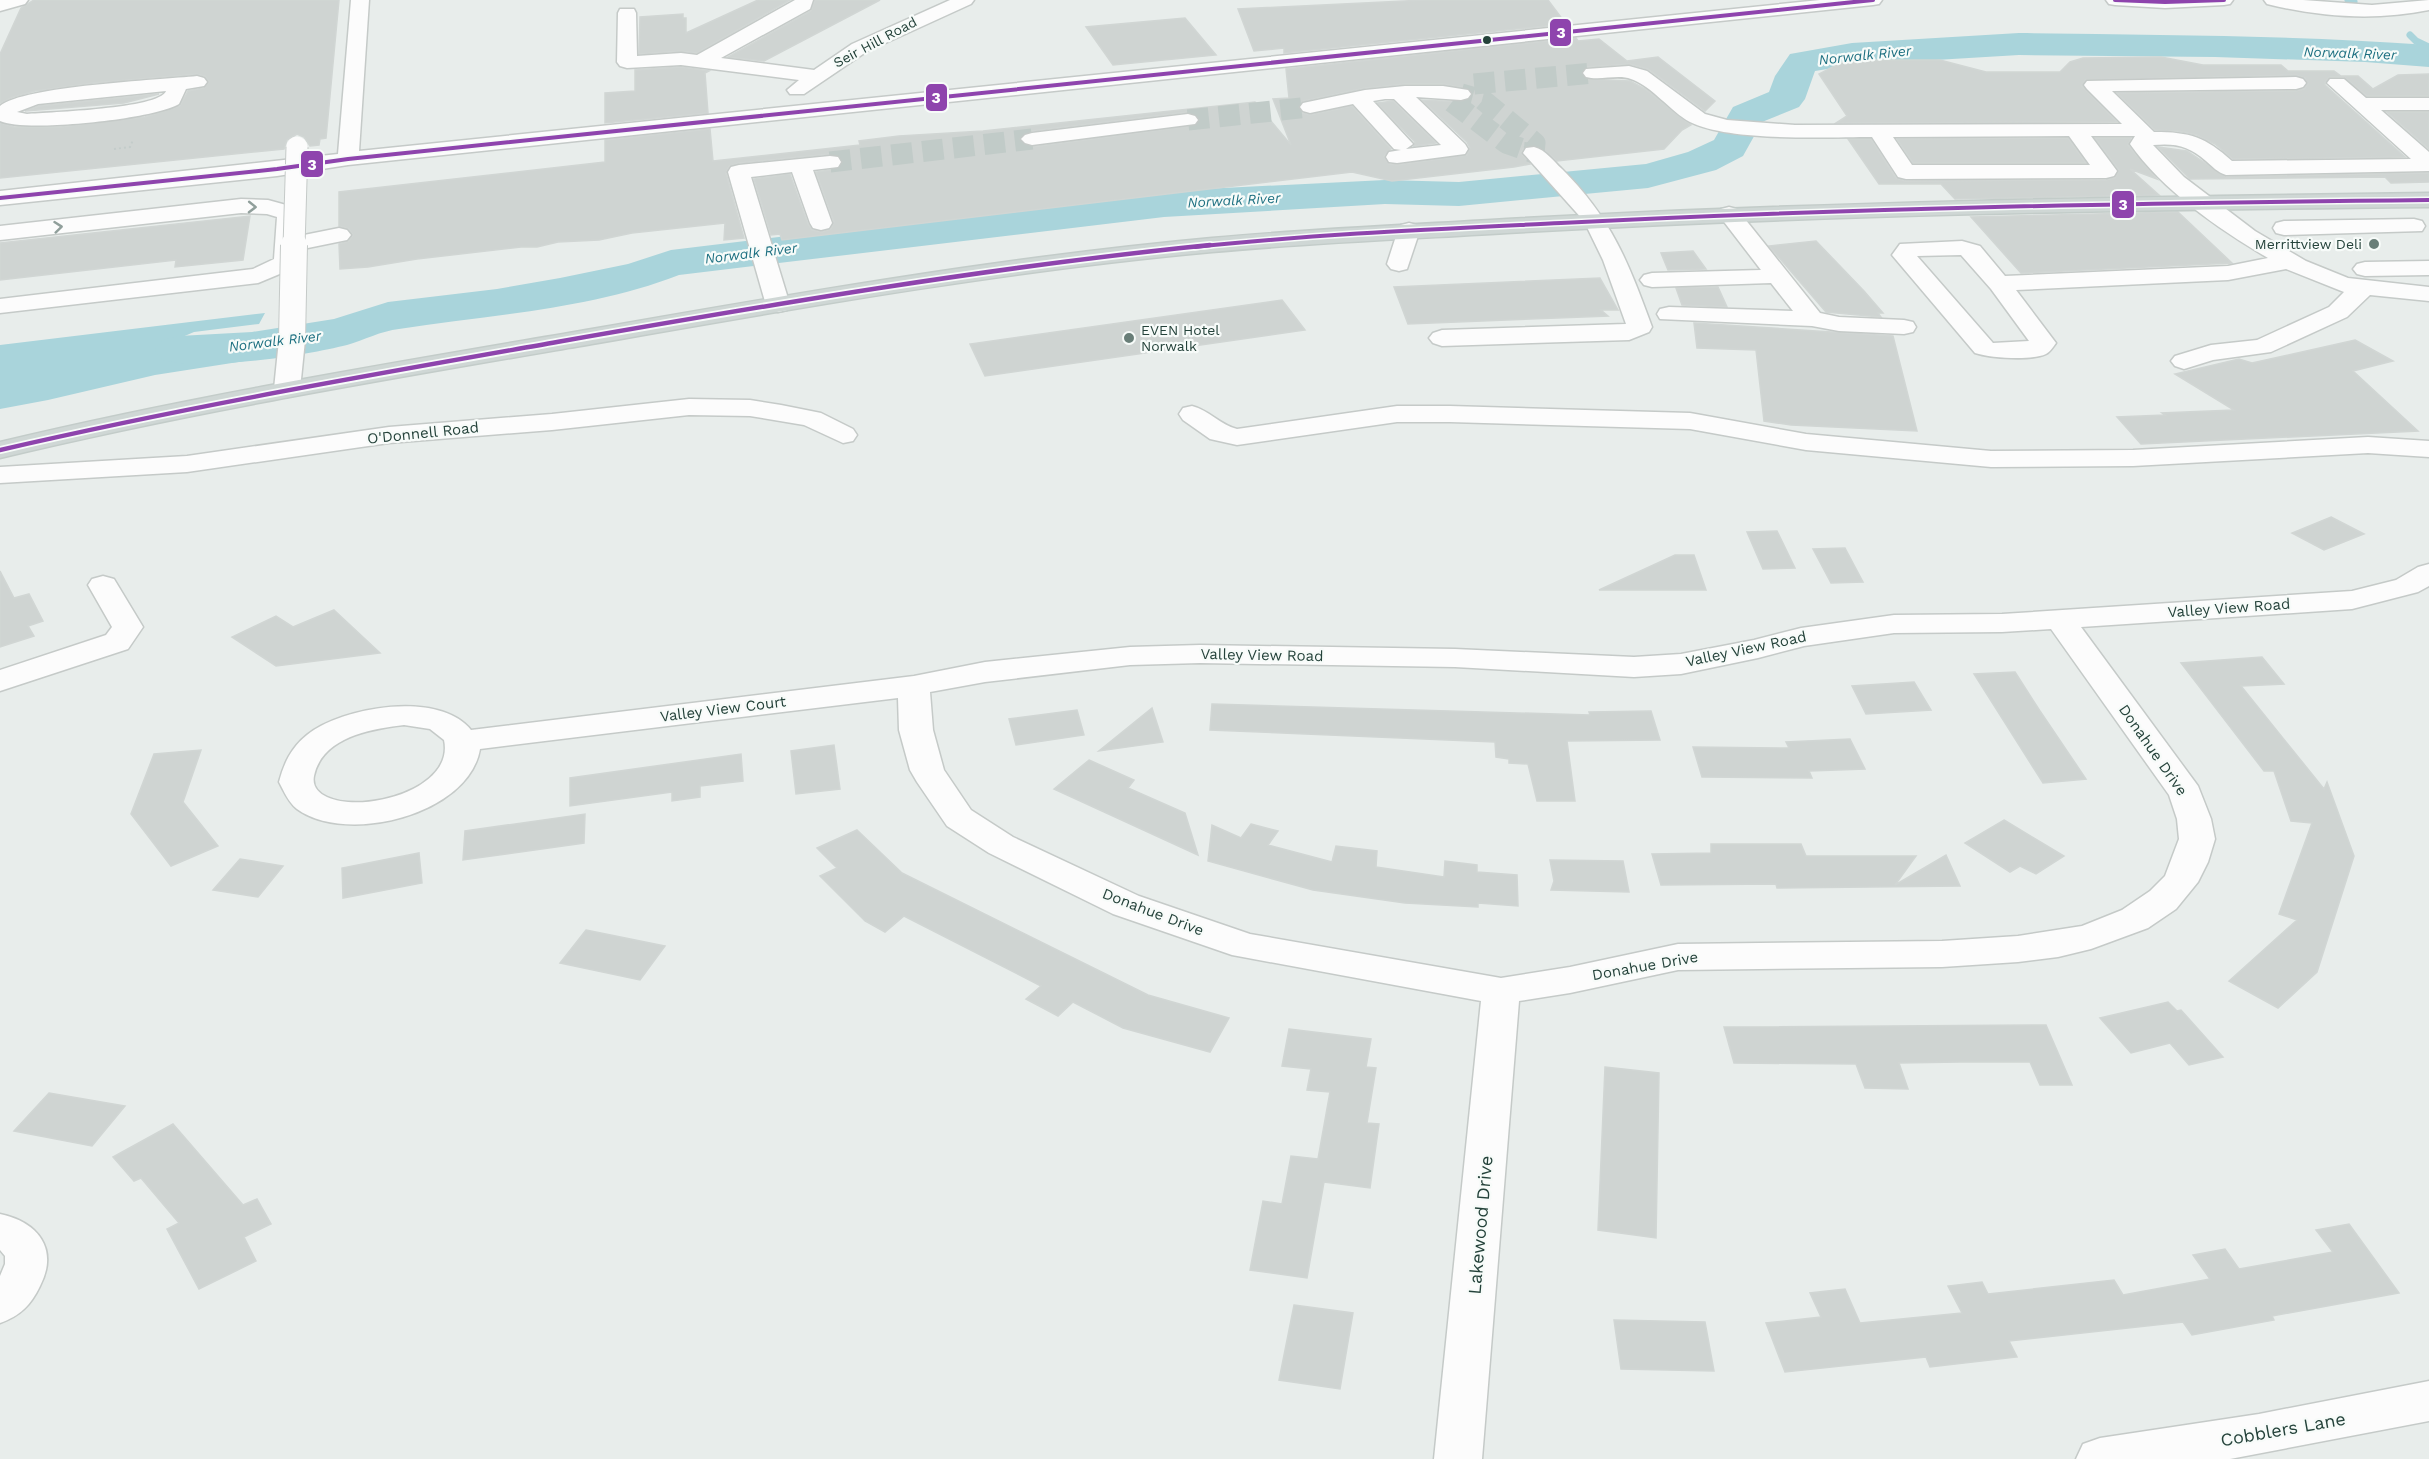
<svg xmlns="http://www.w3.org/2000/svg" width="2429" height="1459" viewBox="0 0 2429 1459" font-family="'Work Sans',sans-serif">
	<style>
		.water { fill: #a9d4db }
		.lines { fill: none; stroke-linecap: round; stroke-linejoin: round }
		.stream { stroke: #a9d4db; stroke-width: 7 }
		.river { fill: #a9d4db; fill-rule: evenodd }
		.building { fill: #cfd4d2; stroke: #d1d6d4; stroke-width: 1.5; fill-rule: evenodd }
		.minor-tunnel { stroke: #c1cbc8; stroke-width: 21; stroke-dasharray: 21 10; stroke-linecap: butt }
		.minor-casing { stroke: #c5cac8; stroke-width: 3 }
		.major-casing { stroke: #c3ccc9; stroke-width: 3 }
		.path { stroke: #c3ccca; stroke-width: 2; stroke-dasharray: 2 3; stroke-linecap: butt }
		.minor { fill: #fcfcfc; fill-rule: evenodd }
		.major { fill: #cfd7d5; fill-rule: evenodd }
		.minor-bridge-far1-casing { stroke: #c5cac8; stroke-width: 23; stroke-linecap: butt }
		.minor-bridge-casing { stroke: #c5cac8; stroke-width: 28; stroke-linecap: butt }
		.minor-bridge-far1 { stroke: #fcfcfc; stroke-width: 21 }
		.minor-bridge { stroke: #fcfcfc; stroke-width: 26 }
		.bus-1-far1-casing { stroke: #f7fbf9; stroke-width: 7 }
		.bus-1-casing { stroke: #f7fbf9; stroke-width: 8 }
		.bus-1-far1 { stroke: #8e44ad; stroke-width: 4 }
		.bus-1 { stroke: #8e44ad; stroke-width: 4.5 }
		.oneway { stroke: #909f9b }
		.bus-dot { fill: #24423a; stroke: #f7fbf9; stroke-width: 2 }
		.poi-dot { fill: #697e78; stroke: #f7fbf9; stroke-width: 2 }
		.labels { text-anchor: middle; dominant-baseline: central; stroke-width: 4.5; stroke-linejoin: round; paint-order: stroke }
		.far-street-label { font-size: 14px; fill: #24423a; stroke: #f7fbf9 }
		.far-water-label { font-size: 14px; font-style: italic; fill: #1c6f80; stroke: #f7fbf9 }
		.far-poi-label { font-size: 14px; fill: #24423a; stroke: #f7fbf9; text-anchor: end }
		.street-label { font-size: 15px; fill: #24423a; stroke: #f7fbf9 }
		.near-street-label { font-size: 18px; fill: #24423a; stroke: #f7fbf9 }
		.line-badge { stroke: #f7fbf9; stroke-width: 2 }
		.badge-label { font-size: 16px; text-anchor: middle; font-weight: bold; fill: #fff }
	</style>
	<rect width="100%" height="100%" fill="#e8edeb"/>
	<!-- water -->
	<path class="water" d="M265 313 259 324 194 332 180 338 186 341 263 340 257 359 155 375 48 400 0 409V345Z"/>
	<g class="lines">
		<!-- stream -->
		<path class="stream" d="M2348 0 2354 2
			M2410 35 2416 41 2429 47"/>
		<!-- river -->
		<path class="river" d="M2019 33C2156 35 2293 35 2429 45V67L2365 62 2215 57 2019 55 1852 65 1815 71 1805 99 1799 107 1762 122 1743 156 1716 170 1648 188 1459 206 1385 204 1164 217 679 275C592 309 491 315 399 329 381 331 364 340 347 345 303 356 205 371 162 360L155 350 162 340 179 336 252 332 334 319 388 302 497 289 560 278 628 264 671 250 1164 191 1385 180 1459 182 1646 164 1688 152 1714 140 1733 107 1769 92 1775 76 1790 54 1852 43Z"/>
	</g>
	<!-- building -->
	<path class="building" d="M34 0H339L326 138 320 139 319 145 310 146 304 137 297 134 287 140 284 149 0 178V123L14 127H61L145 117 180 106 188 91 204 88 209 82 205 76 197 74 93 83 35 91 13 97 0 103V54L21 8Z
		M758 0H790L697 53 681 51 639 54 640 17 683 14V18H686V33Z
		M815 0H880L764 61 728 57 811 11Z
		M1425 0H1548L1566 24 1284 53V48L1254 51 1238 9Z
		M1185 18 1216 55 1113 65 1086 27Z
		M1576 38 1578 41 1599 39 1627 61 1658 57 1715 101 1705 111 1648 69 1630 64 1586 67 1581 73 1586 79 1630 81 1645 89 1691 125 1682 130 1664 149 1557 161 1543 149 1534 145 1524 147 1521 153 1530 164 1514 167 1392 181 1352 172 782 240 780 234 771 235 754 179 790 174 808 224 812 230 822 232 831 229 834 222 816 172 838 169 843 161 838 155 830 154 739 163 729 166 726 173 744 238 724 240 725 223 632 233 599 240 558 242 537 247H521L417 259 368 267 340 269 339 244 349 241 353 235 349 229 339 226V192L605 162V140L710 129 713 161 860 145 859 141 899 136 983 131 1255 102 1291 145 1273 99 1289 98 1286 69ZM1405 84H1443L1470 89 1473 95 1469 100 1462 102 1422 100 1467 142 1470 148 1467 155 1397 165 1389 164 1384 156 1391 149 1352 106 1310 115 1302 113 1298 107 1303 101 1365 88ZM1188 112 1196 114 1200 119 1197 125 1032 147 1023 145 1019 139 1023 133 1032 131Z
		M2161 57 2203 65H2281L2288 71H2334L2341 76H2358L2373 89 2398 75 2429 74V96H2367L2344 77H2330L2325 82V85L2405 157 2233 159 2215 144 2197 135 2178 131 2155 130 2117 93 2296 91 2304 89 2308 84 2305 78 2296 75 2085 80 2082 86 2117 122 1836 123 1847 116 1819 74 1846 60H1940L1986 72H2060L2070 62 2083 58Z
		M681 67 709 71 705 73 708 113 605 123V93L635 91V70Z
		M159 94 124 103 25 111 39 106Z
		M1393 101 1436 143 1414 146 1415 142 1377 103Z
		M2387 112H2429V149Z
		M2068 138 2086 163H1913L1897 139Z
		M2095 138H2131L2128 145 2157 179 2130 169 2159 195 1955 199 1941 184H1879L1848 139H1871L1896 178 1905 181 2106 180 2115 178 2119 170Z
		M2158 147 2187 151 2226 177 2429 173V182L2391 183 2385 177 2190 179Z
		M2178 212 2232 263 2021 273 1971 217Z
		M250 216 243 260 175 267 176 260 0 280V243Z
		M1816 241 1864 291 1883 313H1878L1881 317 1826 312 1769 246Z
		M1693 251 1706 269 1668 270 1661 253Z
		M1600 278 1618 310H1601L1608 316 1408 324 1394 287Z
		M1718 287 1727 307 1682 305 1676 288Z
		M1282 300 1305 330 985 376 970 344Z
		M1694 323 1893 336 1917 431 1791 425 1764 421 1756 350 1697 348Z
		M2355 340 2393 361 2353 371 2418 431 2141 444 2117 417 2165 415 2162 413 2234 410 2175 374 2239 359 2252 363Z
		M2331 517 2364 534 2324 550 2292 533Z
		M1777 531 1795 568 1763 569 1747 532Z
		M1845 548 1863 582 1831 583 1813 549Z
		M1675 555H1694L1706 590H1599Z
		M0 571 14 598 29 594 43 621 28 626 34 636 0 647Z
		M334 610 380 653 276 666 232 637 276 616 293 627Z
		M2262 657 2284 684 2241 686 2324 789 2327 782 2354 856 2317 972 2278 1008 2229 981 2297 920 2279 914 2312 823 2291 821 2274 771H2264L2181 663Z
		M2015 672 2040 711 2086 779 2043 783 1974 674Z
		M1914 682 1931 710 1866 714 1852 686Z
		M1212 704 1590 715 1589 712 1651 711 1660 740 1567 741 1575 801H1537L1528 764 1509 763V759L1496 757 1495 742 1210 730Z
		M1152 708 1163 742 1099 751Z
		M1077 710 1084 735 1016 745 1009 719Z
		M1850 739 1865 769 1809 771 1812 778 1702 777 1693 747 1789 748 1786 742Z
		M834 745 840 789 796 794 791 751Z
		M201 750 183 802 218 846 171 866 131 814 154 754Z
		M741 754 743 781 700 786V797L672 801V792L570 806V778Z
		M1089 760 1134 780 1128 788 1185 813 1198 855 1054 789Z
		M585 814 584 843 463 860 465 831Z
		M2004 820 2064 856 2036 874 2020 866 2010 872 1965 843Z
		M1251 824 1278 831 1268 845 1332 862 1336 846 1377 851 1376 867 1444 877 1445 861 1477 865V872L1517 875 1518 906 1478 903V907L1405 903 1313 890 1208 861 1212 825 1241 838Z
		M857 830 902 873 1148 995 1229 1018 1210 1052 1123 1028 1073 1002 1058 1016 1026 999 1041 986 904 916 885 932 865 921 820 876 837 868 817 848Z
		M1711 844H1801L1806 856H1916L1895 885 1946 855 1960 886 1777 888 1776 884 1661 885 1652 854 1711 853Z
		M419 853 422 883 343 898 342 868Z
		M240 859 283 866 258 897 213 890Z
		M1550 860 1623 861 1629 892 1551 890 1554 881Z
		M586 930 665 946 640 980 560 963Z
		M2168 1002 2177 1011 2181 1010 2223 1057 2189 1065 2170 1043 2131 1053 2100 1018Z
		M2046 1025 2072 1085H2040L2030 1062H1960L1899 1063 1908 1089 1865 1088 1856 1064 1734 1063 1724 1027Z
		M1289 1029 1371 1039 1366 1067 1376 1068 1367 1123 1379 1124 1370 1188 1324 1182 1307 1278 1250 1270 1263 1201 1282 1204 1291 1156 1318 1159 1330 1092 1307 1090 1311 1069 1282 1066Z
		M1605 1067 1659 1073 1656 1238 1598 1230Z
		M49 1093 125 1106 92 1146 14 1131Z
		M173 1124 243 1205 257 1199 271 1224 244 1237 256 1261 199 1289 167 1229 179 1223 141 1178 134 1181 113 1157Z
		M2349 1224 2399 1293 2272 1316 2274 1320 2192 1335 2183 1322 2009 1341 2017 1357 1930 1367 1926 1357 1785 1372 1766 1323 1821 1317 1810 1293 1845 1289 1860 1323 1962 1313 1948 1286 1982 1282 1988 1294 2114 1280 2123 1295 2210 1279 2193 1255 2225 1249 2239 1269 2333 1252 2316 1230Z
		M1294 1305 1353 1313 1340 1389 1279 1380Z
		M1614 1320 1705 1322 1714 1371 1621 1369Z"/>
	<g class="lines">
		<!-- minor-tunnel -->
		<path class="minor-tunnel" d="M1474 84 1593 73
			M1452 102 1506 143 1534 153 1535 143 1483 100 1461 94
			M1188 120 1310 107
			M830 162 1032 139"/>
		<!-- minor casing -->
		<g class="minor-casing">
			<path id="minor" d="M0 0H28L25 4 0 11Z
				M351 0H369L359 151 1820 0H1882L1879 4 1873 5 348 165 277 176 0 205V191L338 154Z
				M795 0H813L810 9 721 58 814 70 852 44 950 0H974L971 4 866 52 804 94H790L787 90 799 80 681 65 627 68 620 66 617 62 618 13 620 9H634L636 13 637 56 681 53 697 55Z
				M2106 0H2233L2230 4 2224 5 2165 8 2115 5 2109 4Z
				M2264 0H2303L2372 5 2429 0V10C2376 21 2319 17 2267 4Z
				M1629 66 1647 71 1705 114 1727 120 1795 125 2122 124 2087 89 2084 85 2087 81 2296 77 2303 79 2306 83 2303 87 2296 89 2112 91 2154 132C2191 132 2205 137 2232 161L2411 159 2327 83 2330 79H2344L2366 98H2429V110H2381L2429 152V171L2226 175C2217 172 2213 167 2206 161 2189 146 2176 143 2153 145L2184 177 2255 231 2306 261 2348 278 2429 287V301L2370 295 2347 317 2271 352 2213 360 2184 369 2175 366 2171 361 2175 356 2211 345 2257 340 2329 307 2344 292 2286 269 2228 280 2016 290 2056 343C2053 347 2050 352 2046 354 2031 361 1991 358 1975 353L1892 255 1900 244 1962 241 1980 246 2005 276 2228 266 2268 258C2220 230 2162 190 2130 144L2135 136H2091L2117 171 2114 176 2106 178 1906 179 1898 177 1872 137C1827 137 1730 142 1690 122 1671 112 1652 86 1631 79 1618 74 1600 81 1586 77L1583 73 1586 69ZM2069 136 2090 165H1912L1893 137ZM1961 255 1991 289 2029 341 1993 343 1917 256Z
				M197 76 204 78 207 82 204 86 186 89 179 104C155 119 25 133 0 121V106C23 86 159 80 197 76ZM166 91C159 109 49 112 27 114L17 112 38 104Z
				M1405 86H1443L1468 90 1471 94 1468 98 1461 100 1416 97 1465 144 1468 149 1465 154 1397 163 1389 162 1386 157 1389 152 1401 150 1394 149 1353 104 1310 113 1303 111 1300 107 1303 103 1365 90ZM1385 99H1394L1441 145 1406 149 1413 144 1373 101Z
				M1188 114 1195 116 1198 120 1195 124 1032 145 1025 143 1021 139 1025 135 1032 133Z
				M1534 147C1546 150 1553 161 1562 169 1612 219 1628 262 1652 327L1649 332 1629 340 1442 346 1433 343 1429 338 1433 333 1442 330 1626 324 1603 260 1584 221 1523 153 1526 148Z
				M830 156 838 157 841 162 838 167 813 170 832 223 829 228 821 230 813 228 810 223 792 172 751 177 790 305 787 310 778 312 769 310 766 305 728 172 731 167 739 165Z
				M241 199 268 200 297 208 300 213 299 236 339 228 347 230 351 235 347 240 298 250V263L294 268 258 283 0 313V299L253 269 274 259 277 217 267 214 241 213 0 240V226Z
				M1729 207 1737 209 1820 313 1839 317 1904 320 1913 322 1916 327 1913 332 1904 334 1839 331 1812 326 1660 319 1657 314 1660 309 1669 307 1793 311 1771 283 1652 287 1644 285 1640 280 1644 275 1652 273 1761 270 1718 214 1721 209Z
				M2414 219 2422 221 2425 226 2422 231 2284 235 2276 233 2273 228 2276 223 2284 221Z
				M1409 223 1417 225 1420 230 1407 269 1399 271 1391 269 1387 264 1398 230 1401 225Z
				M2429 261V275L2365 276 2357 274 2353 269 2357 264 2365 262Z
				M292 332 301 335 305 340 300 389 296 395 287 397 278 395 274 389 279 340 283 335Z
				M689 399 750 400 781 405 821 413 853 429 857 435 853 441 843 443 804 425 750 416 689 415 552 430 389 443 187 472 0 483V467L187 456 389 427 552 414Z
				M1192 406C1209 410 1220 425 1237 429L1397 406H1450L1690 413 1806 434 1991 451 2133 450 2368 437 2429 441V457L2368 453 2133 466 1991 467 1806 450 1690 429 1450 422H1397L1237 445 1210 439 1183 420 1179 414 1183 408Z
				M2429 564V586L2418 592 2352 609 2081 627 2198 786 2211 819 2215 839 2208 862 2198 882 2176 909 2148 928 2091 949 2058 957 2018 962 1942 967 1678 970 1570 993 1519 1001 1482 1459H1434L1481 1001 1232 955 1113 914 989 853 947 826 917 782 910 770 899 730 898 698 480 749C469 815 346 845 297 809 288 802 284 791 279 782 284 763 291 748 307 735 342 707 439 690 471 730L914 676 985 662 1130 647 1200 645 1455 649 1634 657 1681 654 1754 640 1801 628 1894 615 2002 614 2352 591 2396 580 2418 567ZM2051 629 2169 795 2177 819 2179 839 2165 876 2150 891 2122 910 2082 926 2018 936 1942 941 1678 944 1570 967 1501 978 1250 934 1139 896 1013 837 971 810 944 770 933 730 930 692 985 682 1130 665 1200 663 1455 667 1634 677 1681 674 1758 658 1804 646 1894 633 2002 632ZM404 725 430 729 444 740C455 789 364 814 327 797 318 793 312 786 314 776 322 737 371 729 404 725Z
				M103 576 114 579 143 627 128 649 0 691V670L106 635 112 627 88 585 92 579Z
				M0 1214C38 1222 59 1249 40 1286 31 1305 20 1316 0 1323V1276L5 1264V1256L0 1250Z
				M2429 1381V1421L2230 1459H2076L2083 1444 2100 1438 2259 1414Z"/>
		</g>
		<!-- major casing -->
		<g class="major-casing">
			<path id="major" d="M2429 193V207C2121 210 1814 215 1507 233 1409 239 1310 243 1212 252 1004 271 798 308 592 344 394 378 195 411 0 458V442C196 395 394 363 592 329 798 293 1004 257 1212 238 1310 229 1409 225 1507 219 1814 202 2121 197 2429 193Z"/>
		</g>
		<!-- path -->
		<path class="path" d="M114 149 130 147 133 140"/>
		<!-- minor -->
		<use href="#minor" class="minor"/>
		<!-- major -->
		<use href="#major" class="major"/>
		<!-- minor-bridge-far1 casing -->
		<g class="minor-bridge-far1-casing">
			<path id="minor-bridge-far1" d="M294 247 297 147"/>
		</g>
		<!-- minor-bridge casing -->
		<g class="minor-bridge-casing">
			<path id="minor-bridge" d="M292 340 294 245"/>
		</g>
		<!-- minor-bridge-far1 -->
		<use href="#minor-bridge-far1" class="minor-bridge-far1"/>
		<!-- minor-bridge -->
		<use href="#minor-bridge" class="minor-bridge"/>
		<!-- bus-1-far1 casing -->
		<g class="bus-1-far1-casing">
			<path id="bus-1-far1" d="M2115 0 2165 2 2224 0
				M0 198 277 169 348 159 1873 0
				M1195 247C1317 234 1439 229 1561 223 1850 208 2139 203 2429 200"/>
		</g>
		<!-- bus-1 casing -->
		<g class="bus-1-casing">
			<path id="bus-1" d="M0 450C185 407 371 375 557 342 774 304 991 267 1210 245"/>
		</g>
		<!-- bus-1-far1 -->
		<use href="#bus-1-far1" class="bus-1-far1"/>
		<!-- bus-1 -->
		<use href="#bus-1" class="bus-1"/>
	</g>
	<!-- one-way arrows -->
	<defs><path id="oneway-chevron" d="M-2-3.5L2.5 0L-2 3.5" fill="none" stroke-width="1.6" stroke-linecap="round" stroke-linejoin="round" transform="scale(1.5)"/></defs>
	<g class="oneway">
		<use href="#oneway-chevron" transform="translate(252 207) rotate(1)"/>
		<use href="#oneway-chevron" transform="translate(58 227) rotate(-6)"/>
	</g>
	<!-- markers -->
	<circle class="bus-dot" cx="1487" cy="40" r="5"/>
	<g class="poi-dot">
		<circle cx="2374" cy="244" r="6"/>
		<circle cx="1129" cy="338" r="6"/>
	</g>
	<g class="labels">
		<!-- far-street labels -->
		<g class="far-street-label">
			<text transform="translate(875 42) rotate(-28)">Seir Hill Road</text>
		</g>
		<!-- far-water labels -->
		<g class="far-water-label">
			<text transform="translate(2350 53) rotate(2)">Norwalk River</text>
			<text transform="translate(1865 55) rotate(-6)">Norwalk River</text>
			<text transform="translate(1234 200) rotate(-3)">Norwalk River</text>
			<text transform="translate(751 253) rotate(-7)">Norwalk River</text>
			<text transform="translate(275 341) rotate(-7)">Norwalk River</text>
		</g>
		<!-- far-poi labels -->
		<g class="far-poi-label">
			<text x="2362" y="244">Merrittview Deli</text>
			<text x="1141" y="330" text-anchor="start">EVEN Hotel<tspan x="1141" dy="16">Norwalk</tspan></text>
		</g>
		<!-- street labels -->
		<g class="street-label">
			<text transform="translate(423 433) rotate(-6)">O'Donnell Road</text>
			<text transform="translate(2229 608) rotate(-4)">Valley View Road</text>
			<text transform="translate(1746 649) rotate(-12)">Valley View Road</text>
			<text transform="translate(1262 655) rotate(1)">Valley View Road</text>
			<text transform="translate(723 709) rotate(-7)">Valley View Court</text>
			<text transform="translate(2153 750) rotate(55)">Donahue Drive</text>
			<text transform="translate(1153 912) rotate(21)">Donahue Drive</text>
			<text transform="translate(1645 966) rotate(-10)">Donahue Drive</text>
		</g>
		<!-- near-street labels -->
		<g class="near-street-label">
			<text transform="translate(1480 1225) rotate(-85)">Lakewood Drive</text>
			<text transform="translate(2283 1429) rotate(-10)">Cobblers Lane</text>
		</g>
	</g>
	<g class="line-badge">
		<rect x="1549" y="18" width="23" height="29" rx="6" fill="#8e44ad"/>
		<rect x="925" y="83" width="23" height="29" rx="6" fill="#8e44ad"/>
		<rect x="300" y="150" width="24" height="28" rx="6" fill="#8e44ad"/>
		<rect x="2111" y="190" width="24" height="29" rx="6" fill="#8e44ad"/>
	</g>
	<g class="badge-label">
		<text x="1561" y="38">3</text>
		<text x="936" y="103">3</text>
		<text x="312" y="170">3</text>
		<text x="2123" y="210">3</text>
	</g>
</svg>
